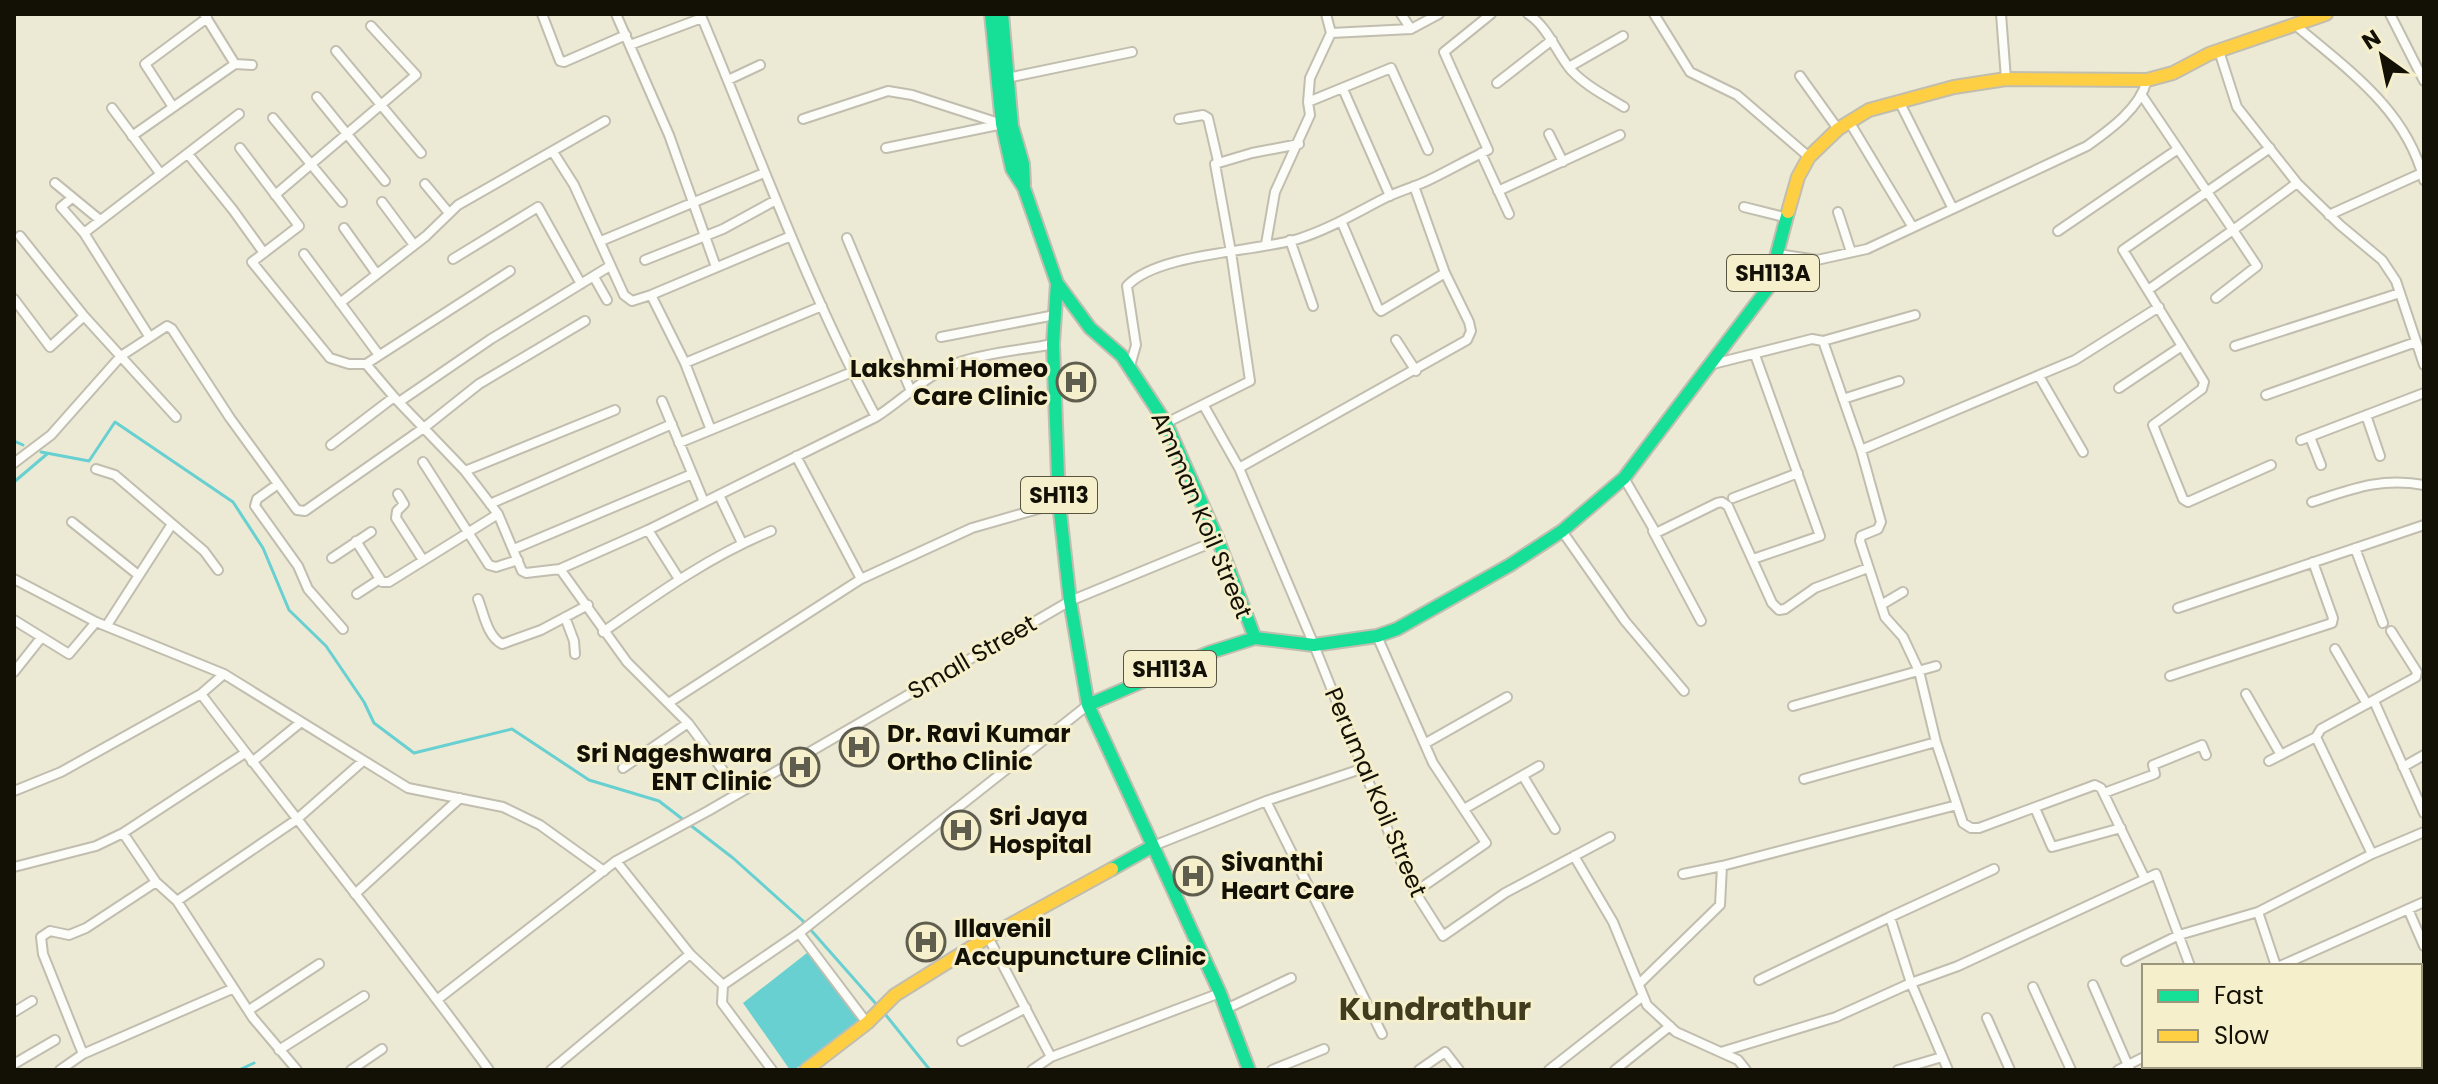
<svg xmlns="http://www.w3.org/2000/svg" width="2438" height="1084" viewBox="0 0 2438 1084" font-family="Poppins,sans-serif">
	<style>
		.water { fill: #68d0d1 }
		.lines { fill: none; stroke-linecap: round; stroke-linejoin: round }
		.stream { stroke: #68d0d1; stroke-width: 3 }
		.street-casing { stroke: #c1beaf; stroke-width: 12 }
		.fast-casing { stroke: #c1beaf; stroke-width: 16 }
		.slow-casing { stroke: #c1beaf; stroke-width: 16 }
		.street { stroke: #fcfcf9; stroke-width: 8 }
		.fast { stroke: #16e098; stroke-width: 12 }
		.slow { stroke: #ffcf43; stroke-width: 12 }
		.labels { text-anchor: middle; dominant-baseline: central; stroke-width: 6; stroke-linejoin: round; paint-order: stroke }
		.shield { fill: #f5efcc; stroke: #575441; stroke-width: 2 }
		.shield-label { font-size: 22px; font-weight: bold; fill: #131105 }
		.poi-label { font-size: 24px; font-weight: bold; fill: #131105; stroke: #f5efcc; text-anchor: start }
		.street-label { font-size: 24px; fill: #131105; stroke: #f5efcc }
		.district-label { font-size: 32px; font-weight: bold; fill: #413c1e; stroke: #f5efcc }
	</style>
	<rect width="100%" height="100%" fill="#ece9d5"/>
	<!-- water -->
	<path class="water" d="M812 949 862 1020 794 1070H790L743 1003Z"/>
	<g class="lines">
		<!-- stream -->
		<path class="stream" d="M14 441 23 445
			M41 452 89 461 115 422 233 502 263 548 289 610 326 646 364 702 374 723 414 753 512 729 589 780 659 801 733 858 802 920 877 1005
			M14 482 47 454
			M885 1014 930 1070
			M239 1070 254 1063"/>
		<!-- street casing -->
		<g class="street-casing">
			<path id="street" d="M204 14 235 64 252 65
				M542 14 560 61 564 62 626 35
				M616 14 669 135 716 267
				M1401 14 1411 29
				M1528 14C1548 27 1556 52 1571 70 1586 86 1606 96 1624 107
				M1654 14 1690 72 1737 95 1809 157
				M2001 14 2006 79
				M2390 14 2424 81
				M2294 24C2347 69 2406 109 2424 180
				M1331 33 1411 29 1439 14
				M630 45 702 18C758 151 807 289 876 417
				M336 51 421 153
				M2219 51 2237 107 2297 183 2340 225 2382 260 2396 281 2424 365
				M1569 67 1623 36
				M1800 76 1838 129
				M1007 78 1132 52
				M728 80 760 65
				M1497 83 1552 40
				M1343 89 1390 196
				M317 97 385 181
				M2143 97 2233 230 2297 183
				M1899 101 1952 207
				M1308 102 1391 68 1428 150
				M173 107 145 64 207 18
				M112 108 160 173
				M273 118 342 202
				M803 119 888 91 912 95 1002 124
				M1179 119 1203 115 1208 118 1218 161
				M1850 123 1912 226
				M1549 134 1563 162
				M132 136 235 64
				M240 148 299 226 252 262 330 358 349 364H366L510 271
				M886 148 998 125
				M2270 148 2123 250 2204 382 2202 389 2153 425 2183 499 2188 502 2271 465
				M553 152 574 185 624 295 632 301 651 295 791 236
				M1481 153 1509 214
				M188 154 233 210 264 253
				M55 183 100 220
				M425 184 449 213
				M1498 191 1620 135
				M275 195 416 75 371 26
				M72 198 61 207 84 233 149 336
				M382 202 414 245
				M1744 207 1788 218
				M1838 212 1851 252
				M2329 215 2422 173
				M1342 223 1378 308 1381 311 1445 273
				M344 228 376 273
				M2058 231 2178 149
				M84 233 239 114
				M20 236 84 316 176 417
				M847 238 910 389
				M1290 240 1313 306
				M601 241 764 173
				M1266 244 1275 192 1310 115 1308 102 1310 78 1331 33 1326 14
				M304 254 379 355
				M1778 254 1817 260 1867 249 2087 146C2111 129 2140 108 2147 80
				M453 259 538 207 581 284
				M645 260 723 229 776 200
				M594 277 607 300
				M2148 290 2233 230 2257 266 2216 298
				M651 295 685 363 711 430
				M14 299 50 347 84 316
				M340 303 426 236 458 205 605 121
				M941 337 1055 315
				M1396 340 1416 371
				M1823 341 1915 315
				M2235 346 2400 293
				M685 363 822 306
				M366 364 394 397 465 471 615 410
				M1713 364 1812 339 1823 341 1861 450 1881 522 1878 529 1861 536 1860 541 1885 617 1903 637 1919 671 1936 742 1963 823 1971 828H1979L2095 785 2101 788 2145 879
				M1130 366 1136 345 1127 286C1157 253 1255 252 1298 239 1330 229 1357 212 1387 197 1402 190 1418 186 1433 178 1451 169 1469 159 1488 150L1444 52 1491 14
				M2039 376 2083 452
				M2119 388 2182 346
				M2266 395 2416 342
				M1843 399 1899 381
				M662 401 704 502
				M399 402 491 339 610 266
				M1204 406 1239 468 1314 645 1393 843 1415 892 1443 936 1505 893 1610 837
				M2366 415 2380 456
				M1166 423 1250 381 1231 252 1215 164 1252 153 1299 144
				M2310 437 2321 465
				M2301 440 2424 393
				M679 443 852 372
				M331 445 394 397
				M1861 450 2075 360 2159 307
				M796 456 861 579
				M423 462 489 565 496 567 518 560
				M14 463 51 435 121 356 167 326 172 329 230 418 297 510 305 511 425 427 479 384 585 321
				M1239 468 1467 340 1471 331 1469 322 1445 273 1414 186
				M96 469 115 475 204 551 218 570
				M465 471 498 514 522 571 526 573 560 569 648 530 876 417C904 399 928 373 960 362 988 352 1024 350 1053 344
				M1624 478 1656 533 1717 503 1722 502 1728 506 1772 603 1779 610 1785 609 1815 588 1868 568
				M278 484 257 499 255 506 298 566 308 589 343 629
				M398 494 404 504 397 511 396 518 423 560
				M719 495 742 543
				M1733 498 1798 473
				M2312 502C2352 489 2381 477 2424 485
				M490 504 672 424
				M72 522 137 574
				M648 530 679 579
				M1562 531 1625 621 1684 691
				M1653 531 1701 621
				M356 541 382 582H389L498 514
				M2355 548 2383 623
				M514 549 692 474
				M332 558 371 532
				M1753 559 1820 536 1755 355
				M560 569 627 662 688 723 739 792
				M14 579 96 622 224 674 408 788 503 807 540 825 604 871
				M357 594 380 579
				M478 599C484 614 487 636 502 644L541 630 588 605
				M1881 605 1903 592
				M2178 608 2424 525
				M565 617 574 641 575 654
				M14 620 69 654 96 622
				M107 625 172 524
				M603 632C657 594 710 556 771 531
				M1377 636 1433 763 1486 843 1415 892
				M2335 649 2367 704
				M14 672 41 638
				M2170 676 2332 623 2333 618 2313 562
				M201 694C296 820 396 942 489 1070
				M2246 694 2281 755
				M2374 701 2424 813
				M670 702 861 579 972 528 1059 503
				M1793 706 1936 666
				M1426 743 1507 697
				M2269 761 2316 737
				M252 762 300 723
				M2403 767 2424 755
				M623 768 688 723
				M1523 776 1555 829
				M1804 779 1936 742
				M14 791 61 772 201 694 224 674
				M2104 793 2155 774 2153 765 2202 745 2206 755
				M1266 801 1382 1034
				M2035 808 2052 847 2121 828
				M1464 809 1539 766
				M123 833 156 882 177 901 253 1018 297 1070
				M1153 846 1266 801 1364 768
				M2372 854 2316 737 2321 729 2416 677 2417 672 2391 631
				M1574 856 1613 922 1647 1005 1676 1032 1738 1060 1746 1070
				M616 861 690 954 723 985 722 1003 772 1070
				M14 867 96 846 123 833 245 753
				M1683 874 1722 866
				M156 882 86 928 69 935 50 931 41 937 43 954 83 1054 232 989
				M355 894 460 798
				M177 901 296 820 363 761
				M2408 909 2424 946
				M2258 912 2276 966
				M1890 917 1994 869
				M799 933 867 1023
				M988 937 1051 1057
				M2126 961 2179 935 2258 912 2372 854 2424 832
				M2280 966 2424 902
				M1759 980 1890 917 1911 983 1948 1070
				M2420 981 2424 980
				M1639 984 1720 905 1722 866 1957 805
				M723 985 799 933 1088 705
				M2093 985 2130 1070
				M2033 987 2071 1070
				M438 999 616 861 708 811 1070 601 1218 540
				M1226 1009 1291 978
				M249 1010 319 964
				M14 1012 32 1001
				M1987 1018 2010 1070
				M962 1041 1026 1008
				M279 1050 364 996
				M1721 1052 1836 1017 1911 983 1958 966 2156 874 2190 966
				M2420 1055 2424 1053
				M14 1064 55 1040
				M2228 1066 2229 1070
				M2312 1066 2314 1070
				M60 1070 83 1054
				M351 1070 382 1049
				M551 1070 690 954
				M1032 1070 1051 1057 1220 993
				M1272 1070 1324 1049
				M1419 1070 1445 1052 1459 1070
				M1549 1070 1643 996
				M1615 1070 1670 1026
				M1898 1070 1942 1057
				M2118 1070 2144 1057
				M2385 1070 2395 1066"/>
		</g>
		<!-- fast casing -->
		<g class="fast-casing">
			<path id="fast" d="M991 14 1002 124 1012 169 1024 188 1057 283 1053 344 1059 503 1070 601 1088 705 1153 846 1112 869
				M1002 14 1012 126 1023 164 1024 184
				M1057 283 1090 328 1122 356 1166 423 1218 540 1255 638
				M1088 705 1208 653 1255 638 1314 645 1377 636 1397 629 1510 565 1562 531 1624 478 1768 288 1788 212
				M1153 846 1220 993 1249 1070"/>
		</g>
		<!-- slow casing -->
		<g class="slow-casing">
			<path id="slow" d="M1788 212 1798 177 1809 157 1838 129 1869 110 1954 87 2006 79 2147 80 2173 73 2209 54 2326 14
				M806 1070 867 1023 895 995 988 937 1112 869"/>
		</g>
		<!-- street -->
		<use href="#street" class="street"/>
		<!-- fast -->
		<use href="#fast" class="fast"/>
		<!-- slow -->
		<use href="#slow" class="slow"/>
	</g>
	<!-- icons -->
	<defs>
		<g id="hospital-ring" transform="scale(2)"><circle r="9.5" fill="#f5efcc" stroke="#5f5d4e" stroke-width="1.5"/><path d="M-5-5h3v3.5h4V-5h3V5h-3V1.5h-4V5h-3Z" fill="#5f5d4e"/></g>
	</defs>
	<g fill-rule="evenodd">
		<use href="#hospital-ring" x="1076" y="382"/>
		<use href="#hospital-ring" x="859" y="747"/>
		<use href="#hospital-ring" x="800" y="767"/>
		<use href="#hospital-ring" x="961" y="830"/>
		<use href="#hospital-ring" x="1193" y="876"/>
		<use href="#hospital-ring" x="926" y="942"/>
	</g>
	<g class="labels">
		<!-- shield labels -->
		<g class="shield">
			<rect x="1727" y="255" width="92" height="36" rx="6"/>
			<rect x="1021" y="477" width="76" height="36" rx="6"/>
			<rect x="1124" y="651" width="92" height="36" rx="6"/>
		</g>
		<g class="shield-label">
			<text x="1773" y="273">SH113A</text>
			<text x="1059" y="495">SH113</text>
			<text x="1170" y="669">SH113A</text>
		</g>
		<!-- poi labels -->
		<g class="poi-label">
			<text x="1048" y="368" text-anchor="end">Lakshmi Homeo<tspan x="1048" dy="28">Care Clinic</tspan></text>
			<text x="887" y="733">Dr. Ravi Kumar<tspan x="887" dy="28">Ortho Clinic</tspan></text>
			<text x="772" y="753" text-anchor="end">Sri Nageshwara<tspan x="772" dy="28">ENT Clinic</tspan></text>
			<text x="989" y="816">Sri Jaya<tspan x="989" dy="28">Hospital</tspan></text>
			<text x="1221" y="862">Sivanthi<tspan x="1221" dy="28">Heart Care</tspan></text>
			<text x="954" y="928">Illavenil<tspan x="954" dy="28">Accupuncture Clinic</tspan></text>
		</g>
		<!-- street labels -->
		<g class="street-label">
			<text transform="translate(1202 515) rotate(67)">Amman Koil Street</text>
			<text transform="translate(972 657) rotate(-30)">Small Street</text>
			<text transform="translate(1376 792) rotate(67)">Perumal Koil Street</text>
		</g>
		<!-- district labels -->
		<g class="district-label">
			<text x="1435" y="1008">Kundrathur</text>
		</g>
	</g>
	<!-- border -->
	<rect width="2438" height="1084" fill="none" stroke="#131105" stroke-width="32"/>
	<!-- legend -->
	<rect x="2142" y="964" width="280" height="104" fill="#f5efcc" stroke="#9b967c" stroke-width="2"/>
	<rect x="2158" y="990" width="40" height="12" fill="#16e098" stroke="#9b967c" stroke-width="2"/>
	<text x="2214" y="1004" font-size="24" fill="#131105">Fast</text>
	<rect x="2158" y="1030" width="40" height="12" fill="#ffcf43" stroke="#9b967c" stroke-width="2"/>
	<text x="2214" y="1044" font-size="24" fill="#131105">Slow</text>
	<!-- north arrow -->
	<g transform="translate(2382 56) rotate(327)" stroke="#f5efcc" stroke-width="6" paint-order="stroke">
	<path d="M0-6L14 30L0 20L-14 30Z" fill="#131105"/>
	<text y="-12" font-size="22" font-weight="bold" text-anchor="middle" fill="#131105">N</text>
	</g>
</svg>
